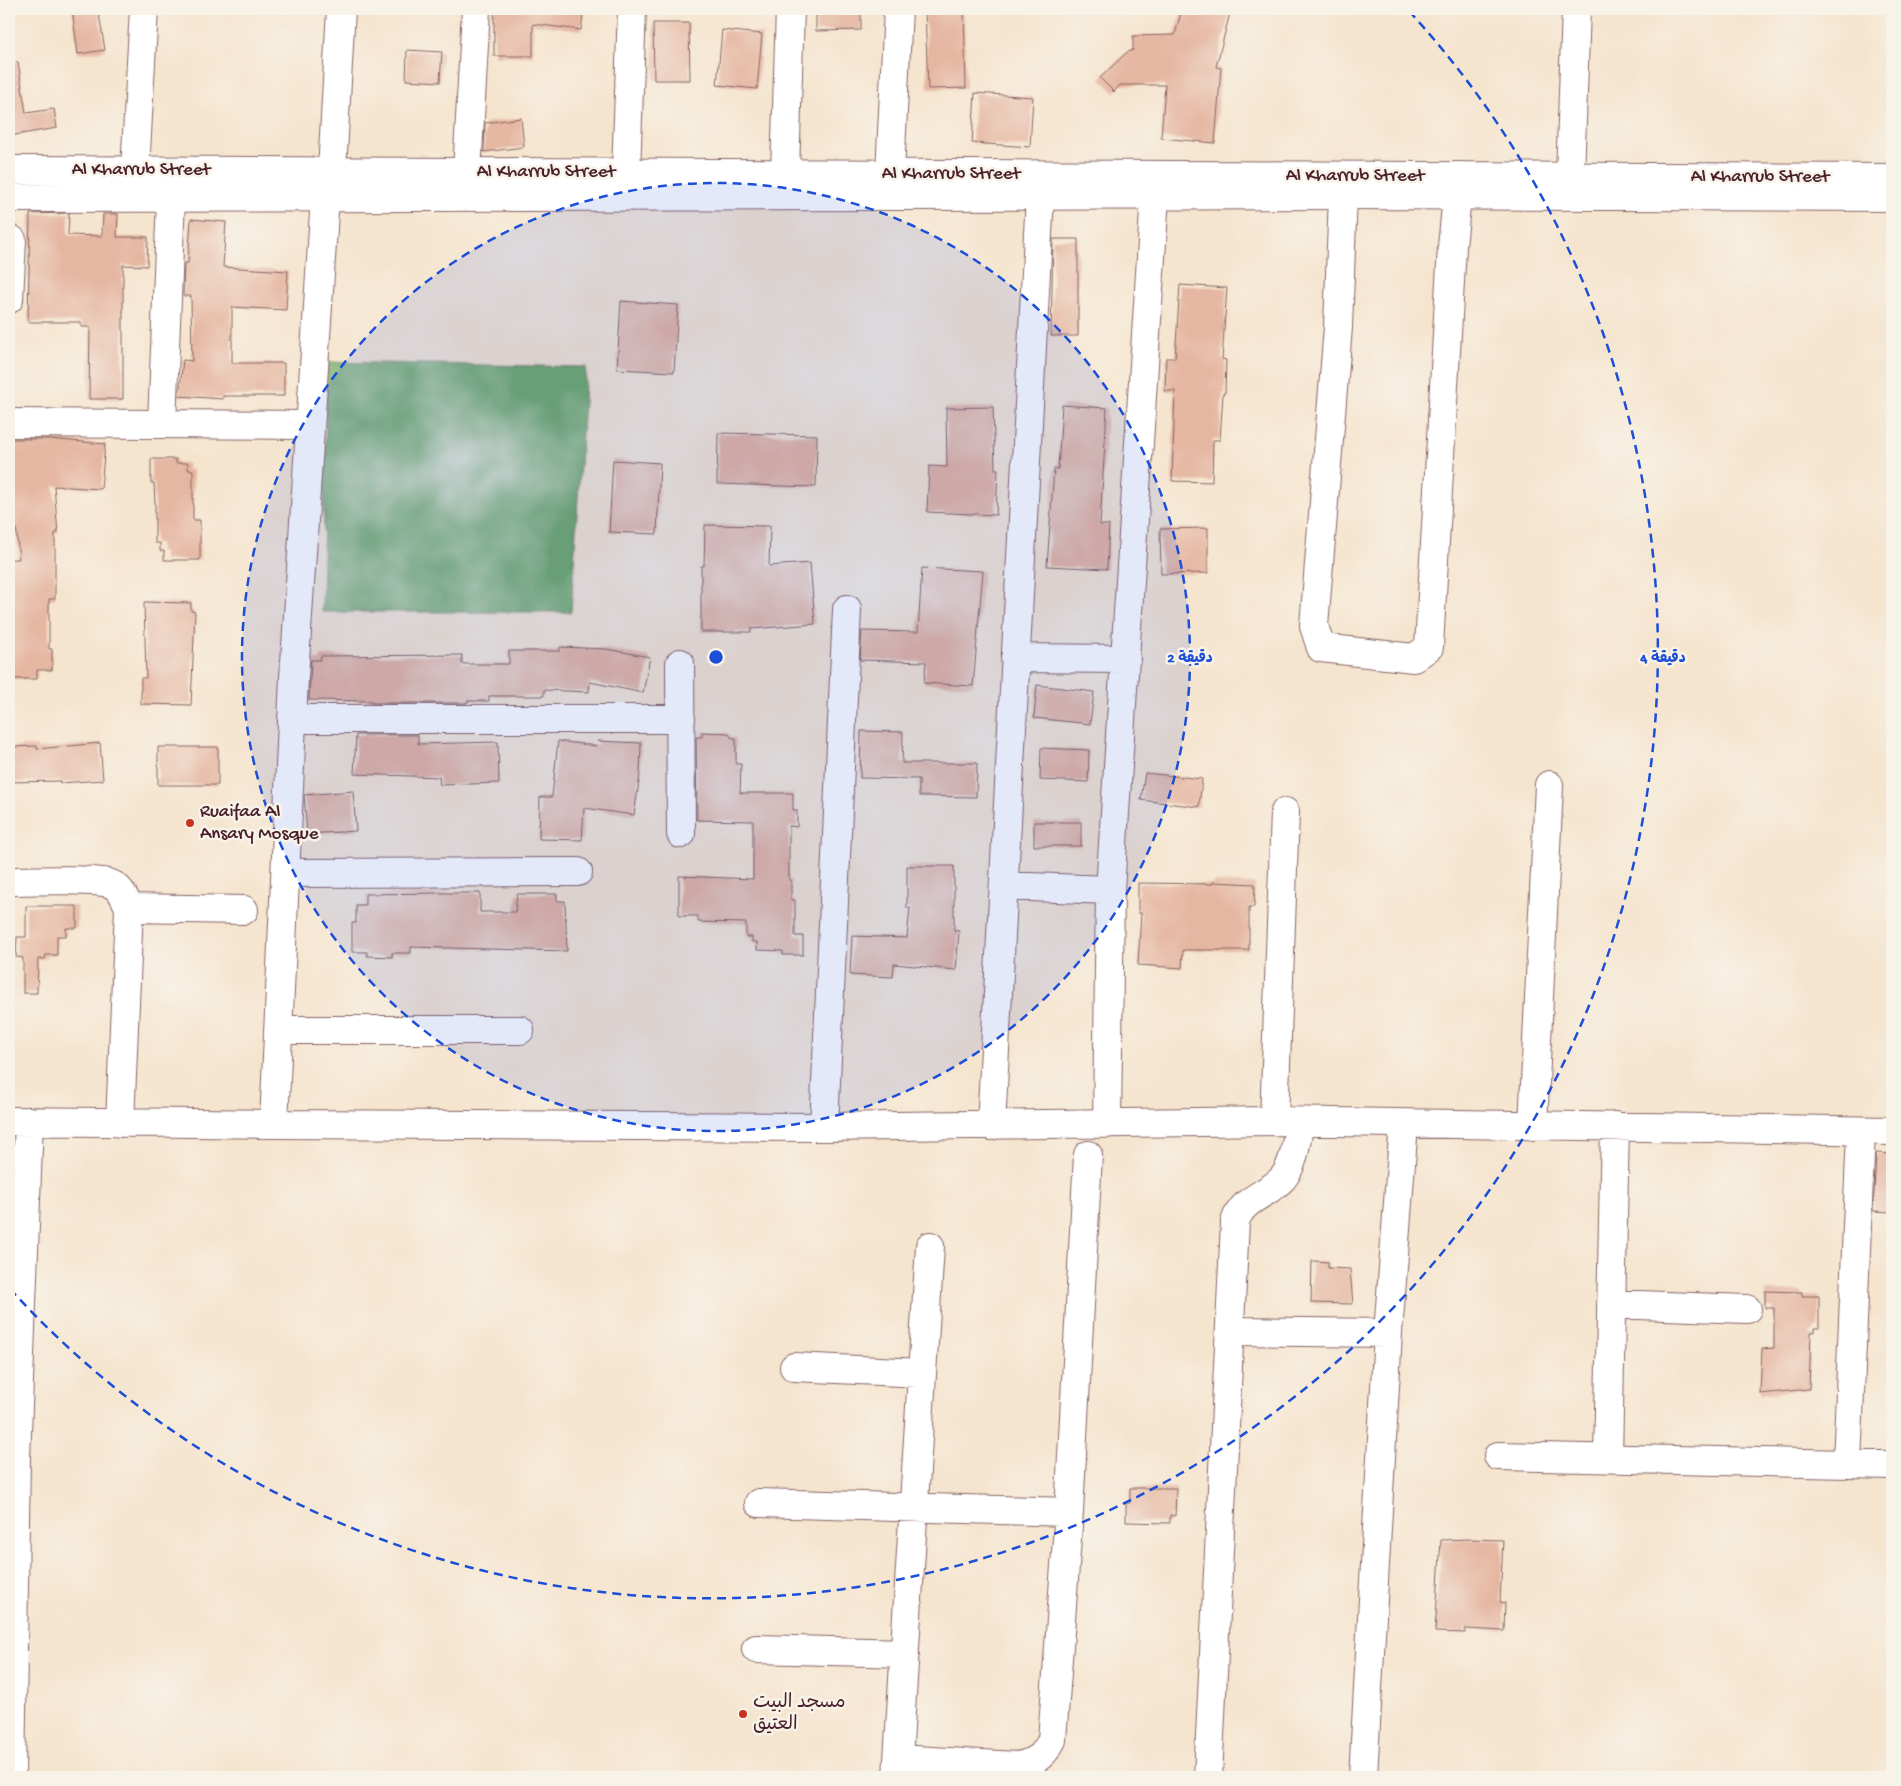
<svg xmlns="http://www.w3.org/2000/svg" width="1901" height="1786" viewBox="0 0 1901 1786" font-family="'Gochi Hand','Playpen Sans Arabic',sans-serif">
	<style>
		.forest { fill: #72ab69; stroke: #5e654a }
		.building { fill: #e5b6a1 }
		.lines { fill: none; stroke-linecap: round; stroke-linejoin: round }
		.minor-casing { stroke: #866464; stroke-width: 30 }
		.major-casing { stroke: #866464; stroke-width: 30 }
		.minor { stroke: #fff; stroke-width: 28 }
		.major { stroke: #fff; stroke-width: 28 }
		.ring { fill: none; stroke: #1d4ed8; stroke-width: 2.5; stroke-dasharray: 9 6 }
		.poi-dot { fill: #c8321e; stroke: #f7f3e8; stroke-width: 2 }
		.labels { text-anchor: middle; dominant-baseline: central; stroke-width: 5; stroke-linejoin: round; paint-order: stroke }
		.street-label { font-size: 19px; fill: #4a1f2b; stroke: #f7f3e8 }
		.poi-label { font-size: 19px; fill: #4a1f2b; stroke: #f7f3e8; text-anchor: start }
		.centre { fill: #1d4ed8; stroke: #f7f3e8; stroke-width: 2.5 }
		.ring-label { font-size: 15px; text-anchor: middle; font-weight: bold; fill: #1d4ed8; stroke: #f7f3e8; stroke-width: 5; stroke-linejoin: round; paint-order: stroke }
	</style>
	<rect width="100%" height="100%" fill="#f7f3e8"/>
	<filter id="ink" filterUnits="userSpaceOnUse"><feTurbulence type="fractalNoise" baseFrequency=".02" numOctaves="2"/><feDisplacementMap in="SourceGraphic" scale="10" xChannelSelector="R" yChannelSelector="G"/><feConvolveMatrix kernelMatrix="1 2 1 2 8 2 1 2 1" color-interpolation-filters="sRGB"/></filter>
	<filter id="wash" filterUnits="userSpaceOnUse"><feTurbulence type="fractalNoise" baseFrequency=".0096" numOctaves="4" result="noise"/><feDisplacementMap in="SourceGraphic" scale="20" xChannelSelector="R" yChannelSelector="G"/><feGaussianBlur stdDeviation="1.12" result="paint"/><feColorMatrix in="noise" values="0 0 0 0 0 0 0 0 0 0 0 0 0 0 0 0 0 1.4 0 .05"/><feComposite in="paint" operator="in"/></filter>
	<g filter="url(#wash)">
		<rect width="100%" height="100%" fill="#f5e4ce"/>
		<!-- forest -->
		<path class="forest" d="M327 362 586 367 571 612H322Z"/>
		<g id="blocks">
			<!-- building -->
			<path class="building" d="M72 9H98L105 50 78 54Z
				M494 9H584L581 30 533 24V56H494Z
				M816 9H861V30L816 31Z
				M925 9H964L966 88 928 89Z
				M1182 9H1231L1216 67 1221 68 1215 143 1161 138 1165 85H1120L1114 92 1100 78 1126 53 1133 50V36L1175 35Z
				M653 23H689L690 80H654Z
				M722 30 762 34 757 89 717 85Z
				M407 50 442 52 440 82 406 80Z
				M18 62 26 113 54 109 57 128 9 136V63Z
				M975 93 1033 97 1030 147 972 143Z
				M521 118 524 147 484 152 485 123Z
				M69 213 68 235 102 236 103 214H118L117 237H148L147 266 123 265V399H89L90 327H81V322H28L30 214Z
				M191 219 226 222 223 267 288 271 286 310 232 307V363H284V396H223V399L179 396 183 360 192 361 191 296H183L184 263H188Z
				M1053 239H1078V336H1051Z
				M1180 285 1227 288 1222 359 1226 360 1225 393H1223L1220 440H1213L1212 482 1172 481 1175 391H1165L1166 358H1175Z
				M621 301 678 305 674 372 617 369Z
				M1062 405 1107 408 1100 525H1109L1107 569 1047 566 1054 469H1058Z
				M993 407 995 469H998L996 515 927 512 929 466 947 467 946 408Z
				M718 433 817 435 816 487 717 484Z
				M9 439H48L105 444 101 489 54 486 58 533H55V599H49V649H52V670H37V679H9V559H19L13 490H10Z
				M151 459H176V463H188V470H193V520H200V560H164V551H160V543H155V503L154 483H151Z
				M613 460 660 463 657 534 609 532Z
				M705 525 770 526 769 566 810 563 815 624 751 629V632H701V566H704Z
				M1208 528V573L1161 574 1160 529Z
				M922 568 983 571 973 686 924 683 926 662 860 660 862 631 918 632Z
				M144 602 191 603V611L195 612 191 705 141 704V678H146Z
				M560 647 606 649 650 657 643 693 590 682 589 692 544 690V696H489V701H467V703H372V701L309 700 311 660H320L321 656 462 655V664H509V651H560Z
				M1037 685 1094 692 1090 724 1034 718Z
				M861 731 903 732 902 763H977L976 797 919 796V779L860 778Z
				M702 732 728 733 732 738H736V764H741L740 793H793V810H797V827L789 826V880H791V900H795V936H803V955H783V951L757 950V942H752V937H746V923L698 922V916H679V876L753 879V821L697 820 696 737H702Z
				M356 735H418V744L498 742 499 783 440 785 439 777 354 774Z
				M558 741 597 746 598 741 641 743 640 775 634 815 584 808 582 840 539 839 540 797H552Z
				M100 743 103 780 60 783V781L9 782V747L37 746V749Z
				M158 747H218V785H158Z
				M1041 748 1089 750 1088 782 1040 780Z
				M1145 773 1202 779 1199 807 1141 800Z
				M353 791 356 831 307 834 304 795Z
				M1034 822H1081V846H1034Z
				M907 866H954V930L959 931 956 970 894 964 893 977 850 975 852 936 907 938 910 908H907Z
				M1213 882 1255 884 1254 907H1249V950H1183L1182 968 1138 965 1141 913H1138V883L1213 884Z
				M440 893H480V912H515L517 894H557V901H565L567 951 411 947V953H392V957L367 956V952H352V923H356V905H365V894Z
				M26 906H77V928H66V936H57V955H46L45 959H38L37 993H23V958L16 957 17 937H26Z
				M1876 1153 1892 1154V1212L1873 1211Z
				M1312 1261 1328 1262V1268L1350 1269 1353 1304 1311 1303Z
				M1765 1291 1802 1292V1296H1819V1328H1815V1332H1811L1809 1389 1760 1394 1762 1349 1774 1348V1308H1765Z
				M1130 1488H1176L1175 1516 1170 1515V1523L1126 1522V1503H1130Z
				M1470 1539 1503 1540 1500 1602 1505 1603 1504 1631 1465 1629V1633L1435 1632 1441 1540Z"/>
		</g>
	</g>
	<g filter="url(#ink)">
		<use href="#blocks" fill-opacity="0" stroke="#866464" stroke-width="1"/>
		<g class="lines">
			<!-- minor casing -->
			<g class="minor-casing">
				<path id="minor" d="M135 170 144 9
					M332 171 341 9
					M467 172 476 9
					M626 172 632 9
					M785 173 790 9
					M890 173 898 9
					M1570 176 1576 9
					M1343 195 1338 327 1314 626 1321 648 1414 658 1429 647 1452 247 1459 176
					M9 299 12 240
					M9 423 308 425
					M162 424 171 198
					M1015 658 1126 659
					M680 663 681 834
					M292 719H681
					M286 873 578 872
					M9 881C29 881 96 878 111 884 121 888 125 898 129 908L120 1123
					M1004 886 1110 890
					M129 908 244 910
					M278 1030H520
					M9 1121 274 1124 824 1127 1274 1121 1892 1131
					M1274 1121 1285 812
					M274 1124 294 677 325 197
					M1107 1124 1110 890 1155 196
					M991 1126 1040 196
					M1533 1126 1549 785
					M824 1127 847 609
					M1611 1304 1747 1309
					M1230 1331 1388 1333
					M794 1367 922 1373
					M1498 1456 1892 1465
					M1608 1458 1615 1126
					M1847 1464 1861 1131
					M759 1503 1069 1512
					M756 1649 905 1653
					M898 1759 1016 1766C1033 1764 1044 1756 1052 1740L1069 1512 1088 1155
					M897 1776 930 1246
					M11 1777 16 1459 29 1121
					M1208 1777 1235 1222C1242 1198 1268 1195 1283 1178 1295 1163 1296 1140 1300 1122
					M1363 1777 1388 1333 1404 1124"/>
			</g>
			<!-- major casing -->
			<g class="major-casing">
				<path id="major" d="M9 170 1892 178
					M9 198 1343 195 1892 197"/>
			</g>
			<!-- minor -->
			<use href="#minor" class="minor"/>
			<!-- major -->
			<use href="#major" class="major"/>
		</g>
	</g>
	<!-- distance rings -->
	<circle cx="716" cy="657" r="474" fill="#1d4ed8" fill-opacity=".12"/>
	<g class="ring">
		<circle cx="716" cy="657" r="474"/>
		<path d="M1409 11A947 947 0 1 1 12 1291"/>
	</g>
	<!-- markers -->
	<g class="poi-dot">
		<circle cx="190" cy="823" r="5"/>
		<circle cx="743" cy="1714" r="5"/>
	</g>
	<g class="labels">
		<!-- street labels -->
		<g class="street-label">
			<text x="141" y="170">Al Kharrub Street</text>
			<text x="546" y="172">Al Kharrub Street</text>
			<text x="951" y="174">Al Kharrub Street</text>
			<text x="1355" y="176">Al Kharrub Street</text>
			<text x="1760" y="177">Al Kharrub Street</text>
		</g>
		<!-- poi labels -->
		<g class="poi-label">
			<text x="200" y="812">Ruaifaa Al<tspan x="200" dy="22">Ansary Mosque</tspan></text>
			<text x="753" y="1703">مسجد البيت<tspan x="753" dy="22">العتيق</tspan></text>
		</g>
	</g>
	<circle cx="716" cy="657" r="8" class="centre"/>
	<g class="ring-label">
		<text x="1190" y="662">2 دقيقة</text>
		<text x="1663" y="662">4 دقيقة</text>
	</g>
	<!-- margin -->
	<rect width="1901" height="1786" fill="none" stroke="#f7f3e8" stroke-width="30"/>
</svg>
